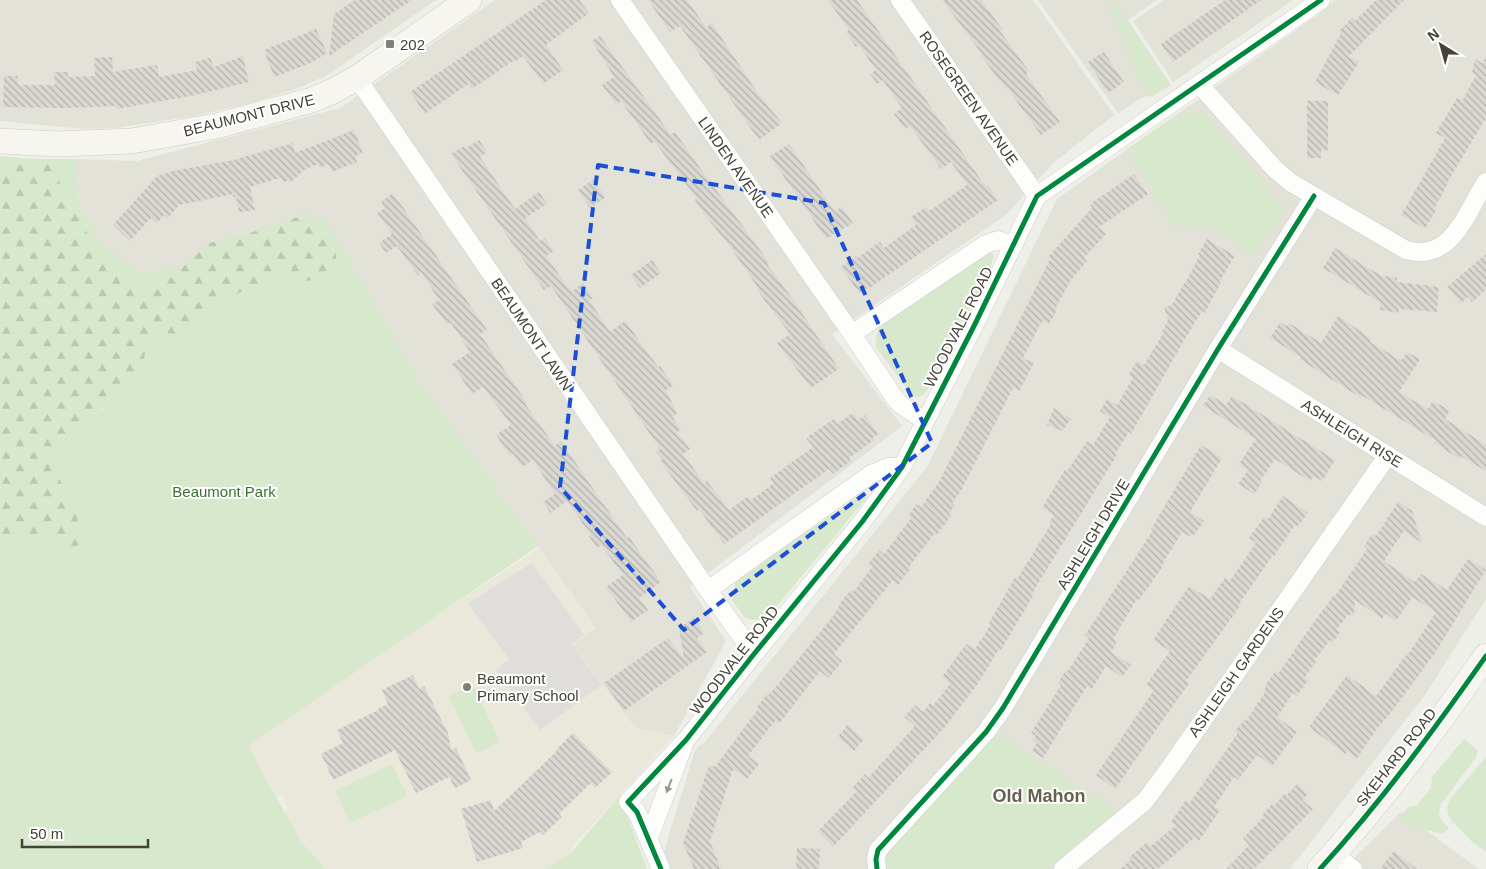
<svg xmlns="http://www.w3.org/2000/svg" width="1486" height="869" viewBox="0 0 1486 869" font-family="Helvetica,sans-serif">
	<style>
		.residential { fill: #e3e2d8 }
		.education { fill: #e9e8da }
		.green { fill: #d7e8cc }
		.forest { fill: url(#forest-firs) }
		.parking { fill: #dfdeda }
		.building { fill: url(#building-back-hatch) }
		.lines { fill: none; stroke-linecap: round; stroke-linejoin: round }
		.street-casing { stroke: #cdcdc8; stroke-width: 19 }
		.secondary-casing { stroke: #cecdc2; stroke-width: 26 }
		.street { stroke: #fdfdfc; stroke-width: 18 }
		.secondary { stroke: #f6f5ef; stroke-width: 25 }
		.cycleway-casing { stroke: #fff; stroke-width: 8 }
		.cycleway { stroke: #00873e; stroke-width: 5 }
		.oneway { fill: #989690 }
		.marked { fill: none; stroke: #1d4ed8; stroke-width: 4; stroke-dasharray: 10 6; stroke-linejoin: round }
		.poi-dot { fill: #807f76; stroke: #fff; stroke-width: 2 }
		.labels { text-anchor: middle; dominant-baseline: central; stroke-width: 4; stroke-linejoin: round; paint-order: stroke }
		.poi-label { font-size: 15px; fill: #454237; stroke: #fff; text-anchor: start }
		.street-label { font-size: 15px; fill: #454237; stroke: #fff }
		.park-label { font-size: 15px; fill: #3a7130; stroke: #fff }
		.quarter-label { font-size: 18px; font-weight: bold; fill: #66624f; stroke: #fff }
	</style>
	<defs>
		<pattern id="forest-firs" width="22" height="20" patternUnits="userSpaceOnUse" patternTransform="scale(1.25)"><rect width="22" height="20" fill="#d7e8cc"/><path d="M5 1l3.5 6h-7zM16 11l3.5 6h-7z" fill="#bac8b0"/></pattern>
		<pattern id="building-back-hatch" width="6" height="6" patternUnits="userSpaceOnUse" patternTransform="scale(1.25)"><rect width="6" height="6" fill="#d9d8d3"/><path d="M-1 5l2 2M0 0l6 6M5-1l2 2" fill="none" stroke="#b2b1ac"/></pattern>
	</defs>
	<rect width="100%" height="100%" fill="#efefea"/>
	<!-- residential -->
	<path class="residential" d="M0 0H436L326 76 296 89 254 102 195 116 115 128 83 129 0 121Z
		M495 0H1033L1114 115 1052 164 1006 215 832 334 902 426 690 587 726 641 674 736 635 728 573 645 595 628 538 546 418 380 325 217 202 267 139 272 103 244 79 208 76 159 137 161 340 108Z
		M1038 0H1157L1128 20 1171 85 1152 97 1145 96 1118 113Z
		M1164 0H1293L1173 82 1133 21Z
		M1335 0H1486V599L1425 695 1290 869H671L664 851 695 750 700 745 704 743 927 467 1057 199 1316 16Z
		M1401 812 1479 869H1343Z"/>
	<!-- education -->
	<path class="education" d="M539 548 595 629 573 645 635 728 674 736 574 845 571 853 546 869H326L319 865 306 851 284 813 288 808 282 795 276 796 245 743Z"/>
	<!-- green -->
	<path class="green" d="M1113 1 1170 84 1153 96 1146 93 1112 14 1109 5Z
		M1194 112 1202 113 1210 119 1280 204 1283 214 1254 254 1213 226 1175 225 1172 223 1127 149 1165 123Z
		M0 156 31 159H76L79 208 103 244 139 272 202 267 325 217 418 380 538 546 248 746 301 842 326 869H0Z
		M988 253H992L994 256 989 271 928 389C923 396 921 399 912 396L876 347C875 337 877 331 882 322Z
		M865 495 867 497 865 500 766 619 755 620 745 618 732 600 736 580 858 497Z
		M473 685 500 742 476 753 449 696Z
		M997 734 1117 812 1048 869H887L886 859 888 851Z
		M1464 739 1477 750V756L1441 804 1439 814 1441 820 1449 828 1442 834 1412 826 1399 820 1408 807 1417 805 1431 788 1432 777Z
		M1486 757V852L1471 841 1452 821 1448 815 1447 807 1450 799Z
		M392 764 407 796 350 823 335 791Z
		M620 795 647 869H546L571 853Z"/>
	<!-- forest -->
	<path class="forest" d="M0 159 53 164 65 196 96 247 109 262 142 286 169 280 209 243 247 234 307 214 323 227 334 241 337 264 328 280 297 281 285 276C242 288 209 306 175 335L165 332 148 340 141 371 97 421 85 430 57 445 52 463 77 515 79 545 66 548C51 538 26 530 9 539 6 541 3 545 0 547Z"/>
	<!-- parking -->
	<path class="parking" d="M532 563 584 635 572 644 602 685 540 730 496 670 509 659 468 603Z"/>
	<!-- building -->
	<path class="building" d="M355 0H412L329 56 334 14Z
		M546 0H579L589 13 546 45 563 70 543 84 523 56 514 62 513 61 472 89 468 84 425 114 410 92Z
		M648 0H687L706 27 712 23 757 92 782 123 759 140 680 26 670 32Z
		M828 0H857L986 187 988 186 998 200 868 289 867 288 859 293 841 267 856 256 857 258 880 242 884 248 916 225 911 217 926 207 929 211 967 185 951 162 941 169 910 126 905 129 894 114 902 108 883 80 877 84 870 74 876 70 859 45 856 47 846 32 849 30Z
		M942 0H981L1003 30 1000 31 1029 71 1026 74 1060 122 1041 135 1007 88 1005 89 981 55 982 54Z
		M1225 0H1261L1173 62 1161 44Z
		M1376 0H1404L1349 56 1359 62 1338 95 1315 82 1341 33 1339 31 1352 18 1355 21Z
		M316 29 327 53 311 63 274 77 264 50Z
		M600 36 671 135 675 132 705 175 745 229 769 262 767 264 802 312H801L839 369 811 388 777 343 790 334 757 290 759 289 728 244 704 214 695 200 697 199 654 141 651 144 621 101 616 105 602 85 614 77 592 41Z
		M1104 52 1124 82 1108 93 1088 62Z
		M243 56 249 82 195 95 117 109 116 106 66 108 3 107 4 76H18V85H55L54 72H68V77L95 76 94 58 112 57 113 72 157 65 159 77 197 70 195 62 210 58 214 67Z
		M1486 57V118L1447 183H1448L1434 209 1436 210 1425 229 1401 215 1445 138 1436 133 1457 98 1462 101 1476 75 1472 73 1475 59 1482 63Z
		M1307 101H1328V150H1321V158H1307Z
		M354 130 363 153 355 156 357 162 332 172 328 164 320 168 318 164 304 170 290 183 287 180 284 183 280 178 250 187 255 210 239 212 236 197H233V194L179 205 167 219 164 215 157 223 151 218 130 241 113 225 157 176 173 171 229 161 293 143 295 153Z
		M479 140 487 152 480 157 515 209 539 192 547 204 525 218 540 241 545 238 554 251 546 256 566 285H567L572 291 583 283 593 298 589 300 610 332 625 321 658 367 660 366 673 385 666 390 677 414 672 416 681 430 677 432 690 449 683 454 704 483 707 481 729 510 748 496 751 500 774 483 770 478 813 447 806 438 834 419 837 424 853 413 858 420 865 415 878 434 872 438 874 440 849 458 851 461 833 474 829 469 724 544 699 509 697 511 660 461 662 459 656 452 660 449 551 286 544 290 451 154 464 146 466 148Z
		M789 144 835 212 842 207 853 223 826 239 770 156Z
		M1134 174 1148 194 1099 227 1106 234 1084 258 1087 261 1071 280 1055 309 1057 310 1049 324 1042 321 1023 358 1034 363 1019 391 1013 388 961 491 952 503 955 505 949 514 951 516 936 536 934 534 908 568 910 569 898 585 892 581 834 654 842 661 829 678 820 671 779 724 775 721 748 756 759 764 747 779 733 769 710 841 721 869H694L683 843 709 765 715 767 759 708 757 707 767 694 769 695 834 615 840 605 839 604 851 590 853 592 873 566 869 563 879 550 884 554 911 518 908 516 916 504 921 507 939 482 1050 259 1048 257 1092 208 1090 204Z
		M593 180 606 197 590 208 578 190Z
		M393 193 487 330 480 334 527 403 525 404 555 446 561 441 607 509 627 538 629 537 661 582 639 598 648 610 631 622 606 587 623 575 601 545 597 548 589 536 591 535 567 501 550 513 543 502 555 494 533 460 522 467 513 454 510 456 496 435 511 425 483 387 472 394 452 364 470 352 451 323 447 325 432 304 439 300 421 272 418 276 397 246 386 253 379 243 392 234 377 213 385 208 381 202Z
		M1207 239 1235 256 1219 282 1221 283 1212 299 1205 313 1202 311 1182 344 1131 434 1129 432 1115 454 1117 455 1031 595 1033 596 1001 650 999 649 979 682 945 727 833 847 818 831 857 791 853 787 865 774 868 778 915 726 904 717 915 705 923 712 930 703 933 706 950 684 942 677 966 644 975 649 991 624 989 623 1015 577 1017 579 1051 524 1049 523 1054 515 1042 508 1065 469 1068 470 1087 441 1093 445 1110 417 1100 411 1107 399 1117 405 1133 378 1128 375 1137 361 1144 365 1164 332 1162 331 1168 320 1164 307 1171 306 1190 274 1200 255 1198 254Z
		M1335 248 1380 275 1397 278V282L1439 287 1437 312 1399 309V313L1380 310 1381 303 1323 268Z
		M1486 254V290L1472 302 1468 297 1461 303 1447 287Z
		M652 260 661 273 640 288 631 275Z
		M1338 316 1372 339 1370 342 1397 358 1402 360 1407 352 1420 359 1399 392 1428 409 1433 401 1447 409 1449 412 1445 419 1486 445V471L1461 456 1460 459 1434 443 1435 440 1361 395 1360 397 1318 371 1300 359 1301 357 1270 338 1280 322 1287 326 1289 323 1321 343Z
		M1210 395 1226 405 1232 396 1335 460 1322 481 1314 476 1310 481 1275 459 1260 481 1262 482 1254 494 1238 484 1248 470 1239 464 1256 439 1203 406Z
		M1054 408 1071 419 1062 431 1047 425Z
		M1201 445 1222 458 1190 512 1204 521 1195 534 1189 536 1182 532 1164 561 1161 569 1139 600 1137 599 1113 639 1117 642 1111 652 1131 665 1122 677 1106 666 1092 689 1087 686 1043 758 1032 751 1037 743 1033 740 1036 736 1031 733 1061 685 1058 683 1066 670 1068 671 1089 638 1085 635 1153 530 1151 529Z
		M1283 496 1308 513 1298 526 1295 525 1274 556 1273 555 1239 604 1241 605 1186 681 1189 683 1115 789 1096 775 1154 690 1146 685 1170 651 1153 640 1189 586 1210 599 1225 578 1230 581 1256 543 1249 538 1264 517 1268 519Z
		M1398 502 1412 511 1422 543 1404 531 1384 561 1415 582 1421 574 1447 590 1468 559 1486 570 1435 653 1393 710 1376 730 1357 758 1347 751 1345 754 1309 727 1347 675 1376 696 1406 655 1407 656 1436 612 1412 597 1396 621 1386 614 1382 619 1355 600 1354 614 1348 615 1337 629 1340 632 1333 642 1330 640 1314 661 1316 662 1304 678 1308 680 1297 696 1293 693 1277 717 1297 732 1272 766 1257 755 1238 780 1234 777 1214 807 1220 810 1199 841 1194 838 1158 869H1120L1131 860 1129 858 1147 842 1151 846 1176 825 1171 822 1185 801 1189 804 1238 733 1235 731 1244 720 1246 721 1264 694 1266 684 1275 672 1278 674 1306 633 1334 595 1335 596 1367 549 1364 546 1372 534 1376 536Z
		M694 618 704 633 697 638 707 652 624 711 604 683 668 638 684 659 679 628Z
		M413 675 419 689 424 686 448 733 451 750 456 748 471 780 455 788 449 777 416 793 395 750 333 780 321 754 343 743 337 730 379 710 378 709 388 704 382 690Z
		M847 725 864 739 854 751 838 737Z
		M573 733 612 772 595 788 591 783 559 814 562 817 543 835 540 832 521 842 523 848 477 862 461 809 491 800 494 811 557 751 556 750Z
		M1297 784 1308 794 1302 800 1313 809 1254 869H1226L1249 845 1243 838 1264 817 1263 814 1272 804 1274 806 1285 793 1287 795Z
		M797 848 820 849 819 869H796Z
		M1394 851 1417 869H1380Z"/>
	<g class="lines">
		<!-- street casing -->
		<g class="street-casing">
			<path id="street" d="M620 0 852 334
				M900 0 1037 196
				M357 78 708 590
				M1199 84 1274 168 1290 182 1406 250C1452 263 1466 212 1486 182
				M1218 349 1486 517
				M925 421 901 405 894 397 852 334 986 244 998 240 1012 246
				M754 654 708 590 871 474 888 467H902
				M649 838 683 747
				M1334 854 1353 869
				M661 869 637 812 628 802 686 740 754 654 862 522 902 467 975 324 1037 196 1321 0
				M877 869 876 859 878 850 986 732 1003 708 1218 349 1314 196
				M1063 869 1145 801 1171 766 1388 455"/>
		</g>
		<!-- secondary casing -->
		<g class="secondary-casing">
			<path id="secondary" d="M0 141 58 144 132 141 216 126 312 100 331 92 357 78 469 0
				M1320 869C1381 802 1434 730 1486 656"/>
		</g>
		<!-- street -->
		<use href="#street" class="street"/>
		<!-- secondary -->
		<use href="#secondary" class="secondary"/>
		<!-- cycleway casing -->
		<g class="cycleway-casing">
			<path id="cycleway" d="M661 869 637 812 628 802 686 740 754 654 862 522 902 467 975 324 1037 196 1321 0
				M877 869 876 859 878 850 986 732 1003 708 1218 349 1314 196
				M1320 869C1381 802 1434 730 1486 656"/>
		</g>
		<!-- cycleway -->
		<use href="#cycleway" class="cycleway"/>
	</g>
	<!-- one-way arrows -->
	<defs><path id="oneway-solid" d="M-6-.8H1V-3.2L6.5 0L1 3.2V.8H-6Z" transform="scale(1.25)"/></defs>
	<use class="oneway" href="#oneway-solid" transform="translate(669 786) rotate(111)"/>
	<!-- marked area -->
	<path class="marked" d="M598 165 824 203 932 443 684 630 560 487Z"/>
	<!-- markers -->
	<g class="poi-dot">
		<rect x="385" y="39" width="10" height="10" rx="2.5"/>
		<circle cx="467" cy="687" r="5"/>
	</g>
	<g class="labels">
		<!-- poi labels -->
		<g class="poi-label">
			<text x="400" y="44">202</text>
			<text x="477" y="678">Beaumont<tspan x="477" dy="17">Primary School</tspan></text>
		</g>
		<!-- street labels -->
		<g class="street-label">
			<text transform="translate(969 98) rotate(55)">ROSEGREEN AVENUE</text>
			<text transform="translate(249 115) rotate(-14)">BEAUMONT DRIVE</text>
			<text transform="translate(736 167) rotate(55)">LINDEN AVENUE</text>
			<text transform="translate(958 327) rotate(-63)">WOODVALE ROAD</text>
			<text transform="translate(532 334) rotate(56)">BEAUMONT LAWN</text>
			<text transform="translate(1352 433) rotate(32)">ASHLEIGH RISE</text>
			<text transform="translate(1093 534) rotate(-59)">ASHLEIGH DRIVE</text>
			<text transform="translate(734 660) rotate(-52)">WOODVALE ROAD</text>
			<text transform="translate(1236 672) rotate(-55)">ASHLEIGH GARDENS</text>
			<text transform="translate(1396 757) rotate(-52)">SKEHARD ROAD</text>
		</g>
		<!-- park labels -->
		<g class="park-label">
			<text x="224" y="491">Beaumont Park</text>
		</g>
		<!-- quarter labels -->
		<g class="quarter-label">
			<text x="1039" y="796">Old Mahon</text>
		</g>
	</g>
	<!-- north arrow -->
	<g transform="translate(1441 45) rotate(323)" stroke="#ffffff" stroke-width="4" paint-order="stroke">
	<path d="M0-4L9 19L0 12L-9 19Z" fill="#454237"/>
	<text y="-8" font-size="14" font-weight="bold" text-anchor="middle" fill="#454237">N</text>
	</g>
	<!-- scale -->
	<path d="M22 839v8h126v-8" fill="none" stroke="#454237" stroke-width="2.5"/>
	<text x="30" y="839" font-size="15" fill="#454237" stroke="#ffffff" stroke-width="4" paint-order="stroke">50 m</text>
</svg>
